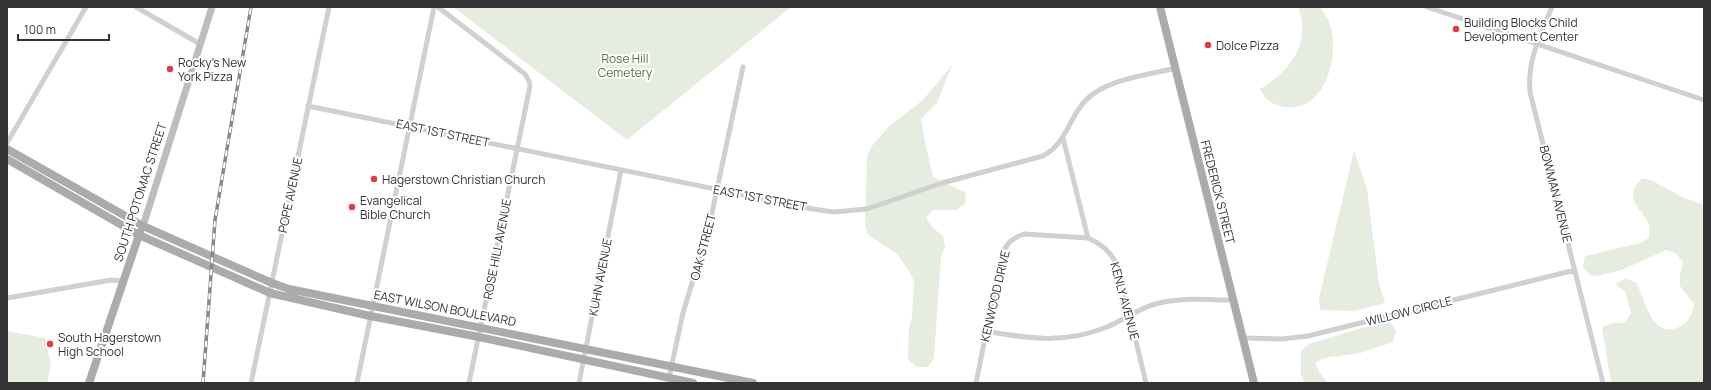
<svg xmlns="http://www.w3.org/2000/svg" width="1711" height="390" viewBox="0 0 1711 390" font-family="Manrope,sans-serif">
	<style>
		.green { fill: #e6ecdf }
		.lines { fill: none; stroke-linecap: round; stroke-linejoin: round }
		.street { stroke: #d0d0d0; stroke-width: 5 }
		.secondary { stroke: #bdbdbd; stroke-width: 7 }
		.primary { stroke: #ababab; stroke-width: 8 }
		.rail-casing { stroke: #888; stroke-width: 3.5 }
		.rail { stroke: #fff; stroke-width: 2; stroke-dasharray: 6; stroke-linecap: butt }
		.poi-dot { fill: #e63946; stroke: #fff; stroke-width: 1.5 }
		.labels { text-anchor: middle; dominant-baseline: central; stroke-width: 4; stroke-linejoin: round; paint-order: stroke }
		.poi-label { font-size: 12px; fill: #333; stroke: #fff; text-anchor: start }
		.park-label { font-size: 12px; fill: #56703f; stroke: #fff }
		.street-label { font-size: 12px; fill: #333; stroke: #fff }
	</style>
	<rect width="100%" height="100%" fill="#fff"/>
	<!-- green -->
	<path class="green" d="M453 7H791L627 140Z
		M1298 7H1320C1326 15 1330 22 1332 32 1338 64 1321 117 1280 106 1269 103 1265 98 1260 89 1290 72 1312 42 1298 7Z
		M952 65 937 103 921 119 925 142 933 177 966 193 965 204 956 210H933L926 218 933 228 943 236 945 247 941 257 934 358 928 367H917L908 360 909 328 912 317 914 281 909 271 896 253 868 235 865 224 867 156 872 146 887 128 923 100Z
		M1354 151 1367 189 1379 284 1385 303 1354 311 1320 310 1319 298Z
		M1642 178 1653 181 1682 197 1704 205V383H1611L1602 327 1613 323H1624L1631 313 1625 291 1615 284 1625 279 1636 282C1645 298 1650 337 1677 328 1688 324 1692 315 1694 304L1680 286V274L1683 263 1677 254 1666 250 1624 269 1602 275 1591 276 1583 267 1585 256 1640 243 1649 238C1649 234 1650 229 1649 225 1640 205 1622 200 1642 178Z
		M1389 320 1396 331 1393 342 1360 353 1324 358 1315 363 1320 373 1328 383H1305L1301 375V351L1309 344Z
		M7 331 45 338 51 365 47 383H7Z"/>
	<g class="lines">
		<!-- street -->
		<path class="street" d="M136 7 200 44
			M438 7 525 74 529 81 530 86 469 383
			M1427 7 1704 100
			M1552 7C1540 36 1527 60 1530 92L1603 383
			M308 106 813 209 834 212 867 209 942 183 1043 156C1066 144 1069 118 1085 101 1105 79 1148 75 1176 68
			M1063 138 1088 238C1103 245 1111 252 1118 267L1146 383
			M7 143 86 7
			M7 298 111 280 123 281
			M986 331C1029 339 1065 344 1107 327 1124 320 1140 307 1159 303 1183 297 1209 300 1233 300
			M1243 338 1282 339 1308 336 1575 270
			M669 378 683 313 709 227 743 67
			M251 383 329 7
			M357 383 434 7
			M579 383 621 170
			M976 383 1002 254C1007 243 1012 238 1024 234L1088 238"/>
		<!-- secondary -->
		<path class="secondary" d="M143 226 212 7"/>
		<!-- primary -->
		<path class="primary" d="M1160 7 1254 383
			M7 149 143 226 272 283 289 289 753 383
			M7 159 139 235 270 293 370 316 479 337 693 383
			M89 383 140 232"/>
		<!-- rail casing -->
		<g class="rail-casing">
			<path id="rail" d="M203 383 215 220 251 7"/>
		</g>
		<!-- rail -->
		<use href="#rail" class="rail"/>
	</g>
	<!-- markers -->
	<g class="poi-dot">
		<circle cx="1456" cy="29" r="4"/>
		<circle cx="1208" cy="45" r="4"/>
		<circle cx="170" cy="69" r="4"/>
		<circle cx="374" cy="179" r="4"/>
		<circle cx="352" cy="207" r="4"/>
		<circle cx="50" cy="344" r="4"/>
	</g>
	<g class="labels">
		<!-- poi labels -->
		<g class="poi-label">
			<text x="1464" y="22">Building Blocks Child<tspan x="1464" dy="14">Development Center</tspan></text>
			<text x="1216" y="45">Dolce Pizza</text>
			<text x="178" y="62">Rocky's New<tspan x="178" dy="14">York Pizza</tspan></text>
			<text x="382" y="179">Hagerstown Christian Church</text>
			<text x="360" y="200">Evangelical<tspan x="360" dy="14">Bible Church</tspan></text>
			<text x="58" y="337">South Hagerstown<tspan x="58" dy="14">High School</tspan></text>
		</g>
		<!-- park labels -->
		<g class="park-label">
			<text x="625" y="58">Rose Hill<tspan x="625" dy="14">Cemetery</tspan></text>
		</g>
		<!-- street labels -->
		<g class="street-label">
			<text transform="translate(443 133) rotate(12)">EAST 1ST STREET</text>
			<text transform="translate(140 192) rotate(-72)">SOUTH POTOMAC STREET</text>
			<text transform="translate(1218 192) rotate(76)">FREDERICK STREET</text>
			<text transform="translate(1556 194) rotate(76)">BOWMAN AVENUE</text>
			<text transform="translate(290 195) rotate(-78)">POPE AVENUE</text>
			<text transform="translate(760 198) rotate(11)">EAST 1ST STREET</text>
			<text transform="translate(703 247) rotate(-75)">OAK STREET</text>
			<text transform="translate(497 249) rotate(-79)">ROSE HILL AVENUE</text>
			<text transform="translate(600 277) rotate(-79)">KUHN AVENUE</text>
			<text transform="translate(995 296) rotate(-77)">KENWOOD DRIVE</text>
			<text transform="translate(1125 301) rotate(75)">KENLY AVENUE</text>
			<text transform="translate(445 308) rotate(11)">EAST WILSON BOULEVARD</text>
			<text transform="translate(1409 311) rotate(-14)">WILLOW CIRCLE</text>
		</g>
	</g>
	<!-- border -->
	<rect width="1711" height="390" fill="none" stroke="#333333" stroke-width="16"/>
	<!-- scale -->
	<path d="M18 34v6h91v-6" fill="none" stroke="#333333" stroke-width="2"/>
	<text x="24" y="34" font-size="12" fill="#333333" stroke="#ffffff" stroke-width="3" paint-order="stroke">100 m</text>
</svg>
